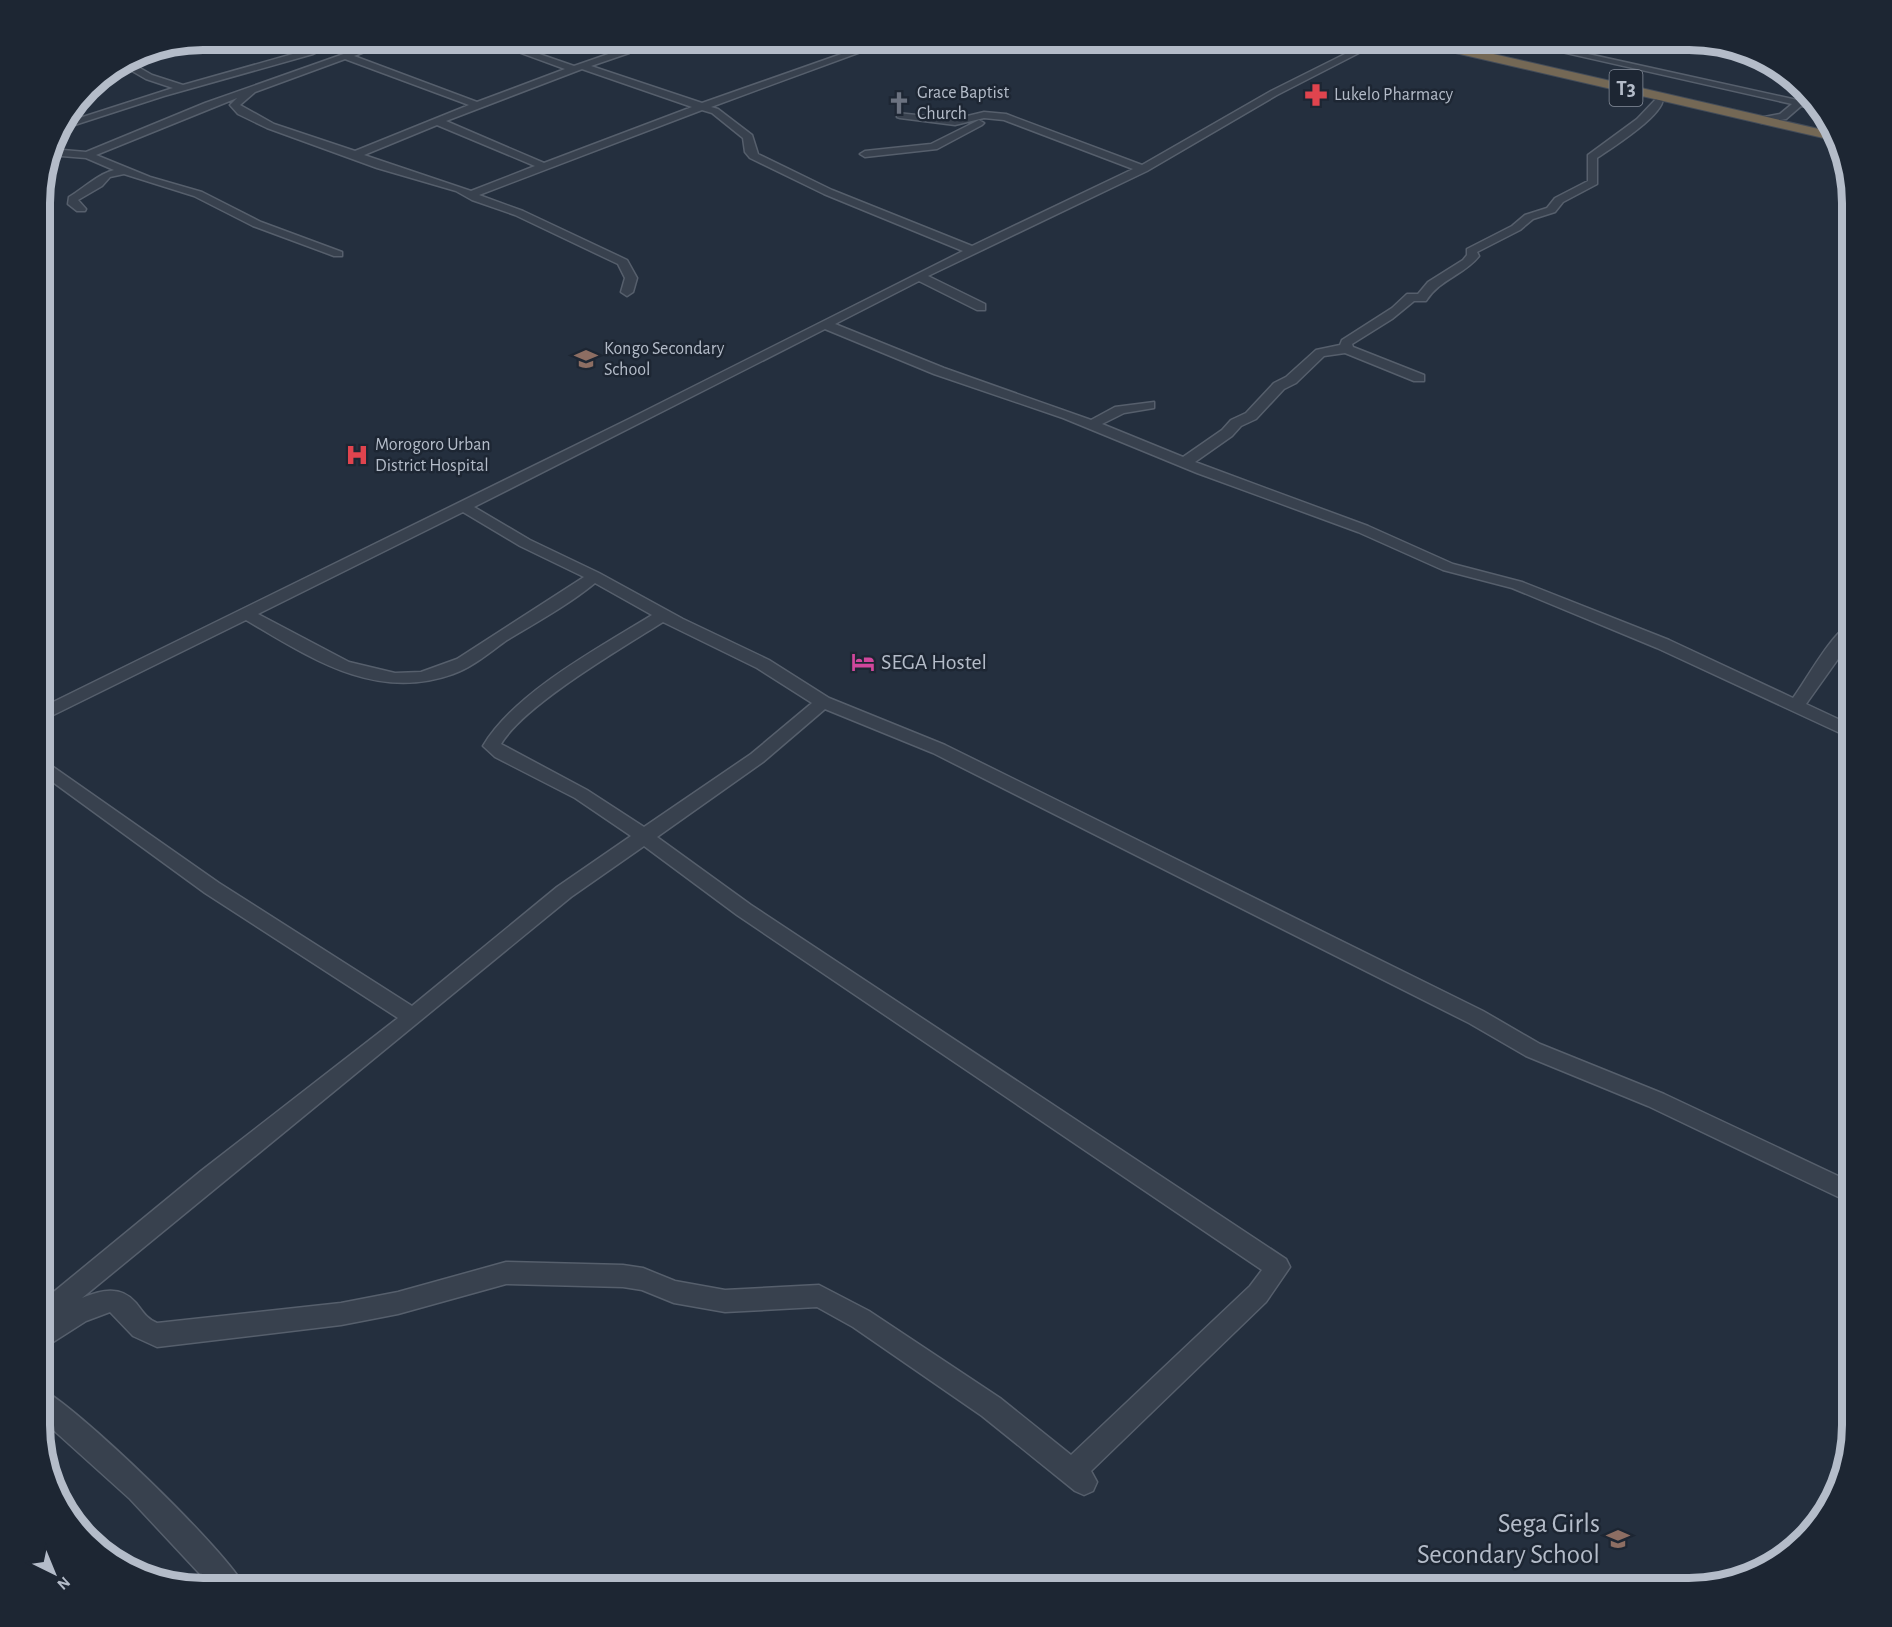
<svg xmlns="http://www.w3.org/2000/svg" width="1892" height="1627" viewBox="0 0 1892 1627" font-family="'Alegreya Sans',sans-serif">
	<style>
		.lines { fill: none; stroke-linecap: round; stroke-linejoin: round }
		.minor-casing { stroke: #565f6c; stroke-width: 3 }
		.highway-casing { stroke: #434c59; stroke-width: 2 }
		.minor { fill: #38414e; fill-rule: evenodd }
		.highway { fill: #746855; fill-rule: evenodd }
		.labels { text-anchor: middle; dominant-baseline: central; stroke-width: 5; stroke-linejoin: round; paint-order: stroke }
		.far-poi-label { font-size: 18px; fill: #b4bcc9; stroke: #1d2633; text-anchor: start }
		.shield { fill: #1d2633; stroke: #878f9c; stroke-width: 1.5 }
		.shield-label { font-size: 21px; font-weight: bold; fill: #b4bcc9 }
		.poi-label { font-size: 22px; fill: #b4bcc9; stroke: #1d2633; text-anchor: start }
		.near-poi-label { font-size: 27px; fill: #b4bcc9; stroke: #1d2633; text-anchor: end }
		.rim { fill: none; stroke: #b4bcc9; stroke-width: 8 }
	</style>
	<rect width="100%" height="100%" fill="#242f3e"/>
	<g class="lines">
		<!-- minor casing -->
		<g class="minor-casing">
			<path id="minor" d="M335 39H347L313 54 164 96 56 131 61 124 173 88 146 79 120 64 126 60 152 75 183 85 307 50Z
				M386 39H398L354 56 477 102 565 69 483 39H496L574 66 623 49 637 39H647L629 53 591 66 702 103 884 39H896L711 107 718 109 752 135 758 154 832 190 972 246 1133 169 1004 120 984 118 955 125 900 118 897 117V113L955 119 984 112 1006 114 1142 165 1271 91 1375 39H1386L1277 95 1147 171 928 276 985 304V310H977L919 281 835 324 944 368 1091 420 1115 407 1154 402V408L1124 413 1102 424 1183 457 1222 430 1231 420 1246 413 1274 383 1286 377 1316 350 1340 345 1342 340 1392 308 1407 294H1418L1428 282 1463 260 1467 255V249L1512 226 1525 215 1547 208 1555 198 1588 181V155L1637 119 1657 98H1663C1664 115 1612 148 1597 158V184L1563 202 1555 212 1533 219 1520 230 1477 252 1479 256C1464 275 1440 279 1426 301H1414L1392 319 1352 344 1353 347 1424 375V381H1414L1345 353 1324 356 1296 383 1284 389 1256 419 1241 426 1232 436 1195 462 1368 526 1453 564 1522 582 1669 640 1793 698C1806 681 1834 628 1853 623V638L1806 704 1853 726V739L1657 648 1512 588 1443 570 1358 532 1197 473 1063 418 934 374 825 329 474 507 530 540 599 573 683 619 769 660 829 698 945 745 1483 1011 1540 1044 1664 1094 1853 1183V1204L1648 1106 1526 1056 1469 1023 933 753 825 709 763 762 657 837 751 905 1286 1259 1290 1267 1266 1302 1091 1471 1097 1482 1093 1491 1084 1495 1075 1491 982 1416 853 1327 817 1307 725 1312 674 1303 642 1290 623 1287 506 1284 398 1314 341 1325 157 1347 133 1336 110 1312 86 1321 39 1351V1304L201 1171 398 1018 205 893 39 772V757L219 883 412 1006 557 887 631 836 575 798 495 757 483 746C514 693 600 647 652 615L595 583C568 605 537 622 507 640 490 652 473 667 453 674 375 702 311 658 246 620L39 722V709L631 418 963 251 824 194 750 158 745 152 743 138 712 113 702 110 479 195 523 211 627 260 637 278 633 292 627 296 621 292 625 278 618 264 515 215 472 200 456 191 377 168 267 128 238 114 230 105 237 98 96 155 150 177 202 192 261 222 342 252V256H334L253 226 194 196 124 174 110 177 102 186 78 200 86 209 85 211H77L68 204 69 197C84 188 98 174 114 170L86 158 49 155 51 149 86 152 205 103ZM345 59 469 105 355 151 274 124 240 105 255 92ZM582 69 692 107 544 163 446 121ZM437 125 535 166 471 191 364 155ZM463 512 520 546 584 577 457 659 421 672 395 673 349 662 258 614ZM663 622 757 668 812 703 751 754 644 827 587 790 501 744C524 705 622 648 663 622ZM644 846 737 915 1262 1270 1250 1286 1071 1455 1000 1398 869 1311 819 1285 725 1290 675 1281 643 1268 623 1265 506 1262 398 1292 341 1303 157 1323C147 1319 143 1312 136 1303 121 1285 101 1290 82 1298L571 897Z
				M1504 39H1520L1797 100 1805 95 1810 98 1806 102 1815 104 1819 109 1801 106 1786 119 1762 123 1759 122V118L1780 114 1792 104Z
				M979 120 984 123 982 125 937 149 865 157 860 154 865 151 931 144Z
				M39 1388C73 1402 231 1555 245 1588H213L130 1499 39 1417Z"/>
		</g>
		<!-- highway casing -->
		<g class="highway-casing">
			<path id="highway" d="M1406 39H1428L1836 133 1841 142 1412 43Z"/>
		</g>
		<!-- minor -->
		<use href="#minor" class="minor"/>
		<!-- highway -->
		<use href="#highway" class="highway"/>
	</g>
	<!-- icons -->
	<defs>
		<g id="pharmacy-bare" transform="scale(1.8)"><path d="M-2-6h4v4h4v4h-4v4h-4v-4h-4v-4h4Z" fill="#e0444e" stroke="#1d2633" stroke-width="2.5" paint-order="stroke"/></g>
		<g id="church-bare" transform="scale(1.8)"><path d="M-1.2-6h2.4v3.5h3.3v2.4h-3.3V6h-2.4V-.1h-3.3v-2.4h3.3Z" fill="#6b7280" stroke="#1d2633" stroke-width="2.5" paint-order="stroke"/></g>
		<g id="school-bare" transform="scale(1.8)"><path d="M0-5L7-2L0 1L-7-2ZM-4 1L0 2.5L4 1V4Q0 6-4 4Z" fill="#8d6e63" stroke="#1d2633" stroke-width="2.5" paint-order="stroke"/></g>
		<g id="hospital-bare" transform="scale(1.8)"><path d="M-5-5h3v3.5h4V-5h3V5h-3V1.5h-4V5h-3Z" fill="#e0444e" stroke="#1d2633" stroke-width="2.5" paint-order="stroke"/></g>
		<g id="hotel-bare" transform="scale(1.8)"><path d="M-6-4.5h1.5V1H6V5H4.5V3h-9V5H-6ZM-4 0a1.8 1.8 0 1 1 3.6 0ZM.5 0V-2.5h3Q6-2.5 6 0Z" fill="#d1479c" stroke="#1d2633" stroke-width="2.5" paint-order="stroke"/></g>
	</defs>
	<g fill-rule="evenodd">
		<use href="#pharmacy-bare" x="1316" y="95"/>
		<use href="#church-bare" x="899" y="103"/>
		<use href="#school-bare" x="586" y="359"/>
		<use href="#hospital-bare" x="357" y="455"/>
		<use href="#hotel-bare" x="863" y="662"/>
		<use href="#school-bare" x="1618" y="1539"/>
	</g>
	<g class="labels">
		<!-- far-poi labels -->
		<g class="far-poi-label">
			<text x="917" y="93">Grace Baptist<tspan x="917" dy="21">Church</tspan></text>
			<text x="1334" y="95">Lukelo Pharmacy</text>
			<text x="604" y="349">Kongo Secondary<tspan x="604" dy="21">School</tspan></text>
			<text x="375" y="445">Morogoro Urban<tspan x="375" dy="21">District Hospital</tspan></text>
		</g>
		<!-- shield labels -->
		<rect class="shield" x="1609.5" y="70" width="33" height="36" rx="4.5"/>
		<g class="shield-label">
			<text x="1626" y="88">T3</text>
		</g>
		<!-- poi labels -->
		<g class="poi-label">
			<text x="881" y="662">SEGA Hostel</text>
		</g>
		<!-- near-poi labels -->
		<g class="near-poi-label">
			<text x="1600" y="1523">Sega Girls<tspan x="1600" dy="31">Secondary School</tspan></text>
		</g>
	</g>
	<!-- crop -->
	<path d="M0 0H1892V1627H0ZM203 50H1689A153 153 0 0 1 1842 203V1425A153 153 0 0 1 1689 1578H203A153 153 0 0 1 50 1425V203A153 153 0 0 1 203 50Z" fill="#1d2633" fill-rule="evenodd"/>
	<path class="rim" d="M203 50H1689A153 153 0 0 1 1842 203V1425A153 153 0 0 1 1689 1578H203A153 153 0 0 1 50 1425V203A153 153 0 0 1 203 50Z"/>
	<!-- north arrow -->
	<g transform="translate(54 1573) rotate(137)" stroke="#1d2633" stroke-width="4.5" paint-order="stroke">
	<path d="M0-4.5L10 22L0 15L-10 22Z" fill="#b4bcc9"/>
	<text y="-9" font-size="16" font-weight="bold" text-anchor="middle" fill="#b4bcc9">N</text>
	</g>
</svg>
